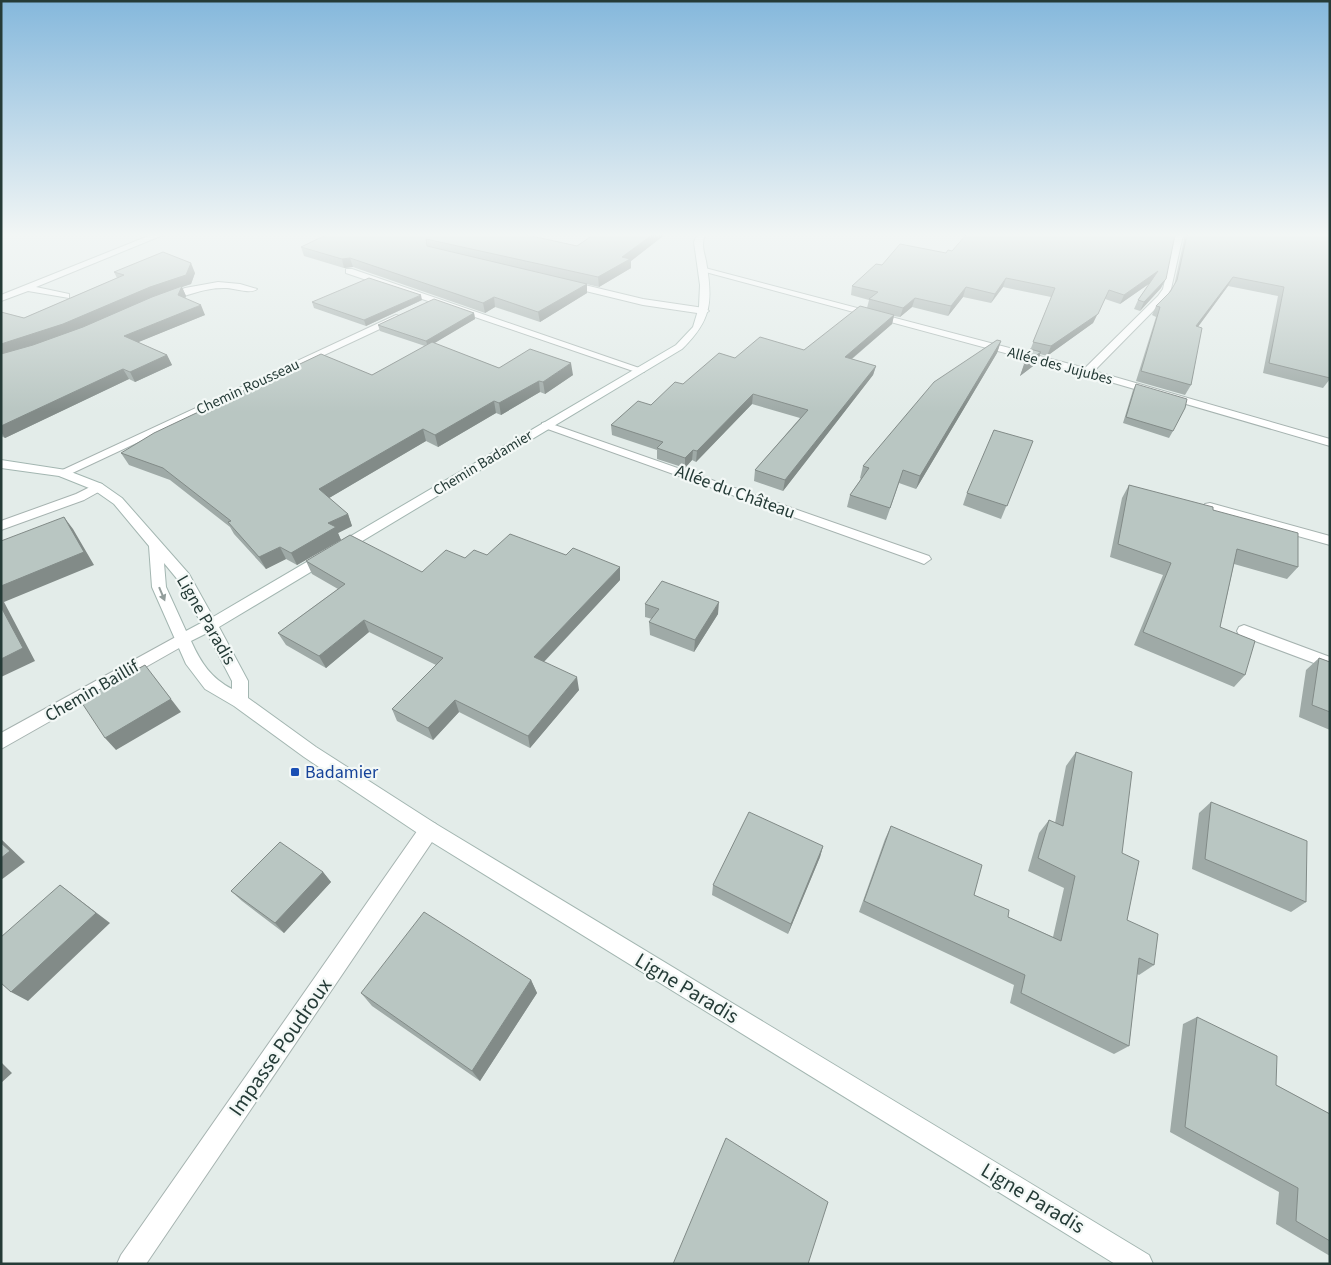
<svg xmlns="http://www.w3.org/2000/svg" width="1331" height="1265" viewBox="0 0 1331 1265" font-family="'Source Sans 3',sans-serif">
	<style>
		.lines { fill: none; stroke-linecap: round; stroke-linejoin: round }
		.lane-casing { stroke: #a6b3b0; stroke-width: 2 }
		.street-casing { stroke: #a6b3b0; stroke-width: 2 }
		.secondary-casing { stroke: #a3b6b1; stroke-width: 2 }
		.lane { fill: #fff; fill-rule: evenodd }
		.street { fill: #fff; fill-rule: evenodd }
		.secondary { fill: #fff; fill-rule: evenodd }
		.wall { fill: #9faaa7 }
		.shaded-wall { fill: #828b88 }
		.building { fill: #b9c6c2; stroke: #828b88 }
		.oneway { fill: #929d9b }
		.transit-dot { fill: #1a4fb4; stroke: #f3f8f6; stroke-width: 2 }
		.labels { text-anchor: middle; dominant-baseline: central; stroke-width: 4.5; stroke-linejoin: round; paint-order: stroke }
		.far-street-label { font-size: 15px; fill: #253b37; stroke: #f3f8f6 }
		.street-label { font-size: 18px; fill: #253b37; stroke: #f3f8f6 }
		.transit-label { font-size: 18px; fill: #164399; stroke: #f3f8f6; text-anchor: start }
		.near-street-label { font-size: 21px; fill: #253b37; stroke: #f3f8f6 }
	</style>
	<rect width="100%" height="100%" fill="#e3ece9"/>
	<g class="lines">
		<!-- lane casing -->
		<g class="lane-casing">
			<path id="lane" d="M151 235H163L36 287 69 294V298L28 291 1 301V295Z
				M218 282 240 284 257 289C251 294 236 289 227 288 204 287 187 296 165 302L160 299 185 288Z
				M1210 503 1330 536V545L1205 510 1204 507 1205 504Z
				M1244 625 1330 657V669L1239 635 1237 631 1239 627Z
				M429 821 436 824 438 830 436 836 146 1264H117L121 1255 422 824Z"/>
		</g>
		<!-- street casing -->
		<g class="street-casing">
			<path id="street" d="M1175 235H1183L1171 289 1164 300 1094 371 1330 439V446L1083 374 698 270 705 268 1085 368 1158 296 1163 289Z
				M346 269H352L645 370 644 372H636L346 273Z
				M568 281 643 299 704 308 709 311 704 314 643 305 565 286 564 284Z
				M396 315 399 316V320L66 476 62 477 56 473Z
				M546 422 929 556 931 559 924 564 919 562 542 427V423Z
				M98 483 102 484 104 487 102 490 84 500 1 530V521L76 494Z
				M183 633 188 635 191 639 188 643 1 749V733Z"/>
		</g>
		<!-- secondary casing -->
		<g class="secondary-casing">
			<path id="secondary" d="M697 235H705C701 244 704 252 706 261 713 301 712 320 682 349L219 627 248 681V698L316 747 436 824 1149 1255 1153 1264H1115L422 836 304 757 234 706 205 689 186 664 152 587 149 546 114 504 94 490 59 476 1 468V460L66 470 102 484 122 498 189 574 213 617 676 345 693 327 699 307 700 285 694 242ZM164 563 178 580 201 623 186 631 166 587ZM207 633 232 681V689C211 678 201 663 191 641Z"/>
		</g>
		<!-- lane -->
		<use href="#lane" class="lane"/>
		<!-- street -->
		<use href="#street" class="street"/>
		<!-- secondary -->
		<use href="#secondary" class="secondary"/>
	</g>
	<!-- wall -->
	<path class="wall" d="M326 235H527L577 246 593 235H663V236L631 261V268L599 287 565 279 587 284V293L540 322 495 307 485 313 353 267 344 268 304 256 301 247Z
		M1175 235 1161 288 1140 311 1134 309 1138 300 1150 283 1120 304 1105 299 1093 323 1047 356 1040 354 1037 363 1020 376 1051 297 1003 287 991 303 963 297 948 316 912 307 900 317 894 316 892 324 852 359 876 366 873 375 783 491 754 481 755 470 800 418 752 404 696 462 692 460 685 468 657 459V450L612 435 611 425 651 405 683 384 735 358 804 350 867 308 869 300 851 295 852 286 882 265 946 253 952 251Z
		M1185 235H1330V379L1323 388 1263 373 1278 296 1228 286 1198 327 1191 385 1185 395 1136 381 1156 317 1152 315 1156 306 1170 292 1174 286Z
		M114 272 195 273 191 284 182 287 186 296 185 298 205 315 138 342 167 355 172 365 135 382 129 379 5 438 1 436V312L24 318 117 278Z
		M422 300 366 326 314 308 312 302Z
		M474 313 475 319 434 343 499 368 573 375 545 394 540 392 501 415 496 413 438 447 426 441 329 498 348 514 352 526 338 533 341 540 297 565 286 559 266 569 234 534 230 527 170 480 129 465 121 453 372 375 425 346 380 331 378 325Z
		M1001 341 997 353 916 489 899 483 886 520 847 507 850 495 861 479 860 478 863 466Z
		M1136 384 1173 431 1169 438 1123 423 1133 390Z
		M1033 441 1001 519 963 505 967 493Z
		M1129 485 1213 510 1298 567 1287 579 1234 564 1220 627 1245 675 1234 687 1134 645 1163 575 1110 557 1122 498Z
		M487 555 620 580 544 662 579 690 530 748 459 712 433 740 397 721 392 709 436 665 369 632 326 668 286 645 278 633 338 589 312 574 306 561 422 572 465 558Z
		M645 604 718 614 694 652 650 635 649 622 652 619 645 617Z
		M1319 658 1330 662V730L1299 717 1306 670Z
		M1076 752 1122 853 1127 920 1154 965 1139 975 1137 974 1129 1046 1114 1054 1010 1003 1014 985 859 912 885 839 891 826 974 895 1008 917 1053 937 1064 888 1028 871 1039 833 1049 820 1055 823 1066 766Z
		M1211 802 1306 902 1291 912 1192 869 1199 813Z
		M823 846 820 857 788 934 712 895 713 885Z
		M323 872 331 882 284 933 242 901 231 891Z
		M531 980 537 993 480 1081 372 1006 361 993Z
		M1197 1017 1276 1085 1330 1114V1256L1276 1224 1279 1192 1170 1132 1183 1024Z"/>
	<!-- shaded-wall -->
	<path class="shaded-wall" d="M652 235H663V236L631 261V268L599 287 598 277 622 257Z
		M350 258 353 267 344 268 342 259Z
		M191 263 195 273 191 284 182 287 186 296 183 305 69 333 1 356V344Z
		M1158 271 1153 281 1120 304 1124 295Z
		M1233 277 1228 286 1191 336 1196 326Z
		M1006 278 1003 287 991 303 995 294Z
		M1166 279 1161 288 1140 311 1144 302Z
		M587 284V293L540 322 538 312Z
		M966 287 963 297 948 316 951 306Z
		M421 295 422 300 366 326 364 320Z
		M494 297 495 307 485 313 483 303Z
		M915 298 912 307 900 317 903 308Z
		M1105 299 1093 323 1047 356 1051 346Z
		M201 305 205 315 129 346 124 336Z
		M474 313 475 319 428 347 426 341Z
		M894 315 892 324 843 366 845 357Z
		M1001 341 997 353 916 489 920 476Z
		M1041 352 1037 363 1020 376 1024 364Z
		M167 355 172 365 135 382 130 372Z
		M571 363 573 375 545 394 543 382Z
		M876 366 873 375 783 491 785 480Z
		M123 369 129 379 5 438 1 432V426Z
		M539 381 540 392 501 415 499 403Z
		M753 394 752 404 696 462 697 451Z
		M494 401 496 413 438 447 435 435Z
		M423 429 426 441 324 501 319 489Z
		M693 450 692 460 685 468V458Z
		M348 514 352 526 338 533 341 540 297 565 291 553 328 523Z
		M64 517 73 529 94 565 4 602 35 661 1 677V586Z
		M280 547 286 559 266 569 259 557Z
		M620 567V580L536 670 534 657Z
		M719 602 718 614 694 652 695 640Z
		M364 620 369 632 326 668 319 656Z
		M154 677 181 712 116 750 105 738Z
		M577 677 579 690 530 748 528 736Z
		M455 700 459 712 433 740 428 728Z
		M1 839 25 862 1 880Z
		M823 846 820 857 788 934 791 924Z
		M323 872 331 882 284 933 275 923Z
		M60 885 110 923 28 1001 11 992Z
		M531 980 537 993 480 1081 472 1071Z
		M1 1062 12 1073 1 1083Z"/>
	<!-- building -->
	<path class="building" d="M326 235H527L577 246 593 235H652L622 257 630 259 598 277 426 239 427 246 587 284 538 312 494 297 483 303 350 258 342 259 301 247Z
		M966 235H1175L1166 279 1144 302 1138 300 1158 271 1124 295 1109 290 1098 314 1051 346 1033 342 1055 288 1006 278 995 294 966 287 951 306 915 298 903 308 869 299 878 292 852 286 876 264 882 265 900 244 946 253 948 250 952 251Z
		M1187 235H1330V378L1269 363 1284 287 1233 277 1196 326 1202 328 1191 385 1141 371 1160 307 1156 306 1170 292 1177 280Z
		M163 252 191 263 186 275 150 287 63 324 1 344V312L24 318 124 275 114 272Z
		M369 278 421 295 364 320 312 302Z
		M182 286 178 295 201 305 124 336 167 355 130 372 123 369 1 426V354L33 345 83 327 152 297Z
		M434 299 474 313 426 341 378 325Z
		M860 306 894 315 845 357 876 366 785 480 755 470 808 410 753 394 697 451 693 450 685 458 657 448 663 442 611 425 638 401 651 405 675 382 683 384 719 353 735 358 760 337 804 350Z
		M997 340 1001 341 920 476 903 470 890 508 850 495 869 468 863 466 934 382Z
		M432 342 499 368 530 349 571 363 543 382 539 381 499 403 494 401 435 435 423 429 319 489 348 514 328 523 336 527 291 553 280 547 259 557 228 522 231 521 163 468 121 453 154 433 321 354 372 375Z
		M1030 349 1041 352 1024 364Z
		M1136 384 1187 399 1185 408 1173 431 1126 417Z
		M994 430 1033 441 1007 506 967 493Z
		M1129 485 1213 507V510L1298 533V567L1237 549 1220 627 1255 641 1245 675 1143 632 1171 563 1118 544Z
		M64 517 84 552 1 586V541Z
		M510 534 566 555 573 548 620 567 534 657 577 677 528 736 455 700 428 728 392 709 443 658 364 620 319 656 278 633 345 584 306 561 350 535 422 572 446 550 465 558 474 550 487 555Z
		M662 581 719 602 695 640 649 622 659 609 645 604Z
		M1 607 23 648 1 659Z
		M1319 658 1330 662V712L1312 705Z
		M145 665 171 699 105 738 80 700Z
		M1076 752 1132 772 1122 853 1139 861 1127 920 1158 934 1154 965 1139 958 1129 1046 1021 993 1025 975 864 901 891 826 982 865 974 895 1009 910 1008 917 1061 941 1075 876 1038 858 1049 820 1063 826Z
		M1211 802 1307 841 1306 902 1205 859Z
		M749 812 823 846 791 924 713 885Z
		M280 842 323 872 275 923 231 891Z
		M1 843 10 851 1 858Z
		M60 885 96 913 11 992 1 983V937Z
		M424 912 531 980 472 1071 361 993Z
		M1197 1017 1277 1056 1276 1085 1330 1114V1241L1296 1221 1298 1188 1185 1127Z
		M726 1138 828 1202 808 1264H673Z"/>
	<!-- one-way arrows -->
	<defs><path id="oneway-solid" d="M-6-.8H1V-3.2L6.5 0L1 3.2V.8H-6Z" transform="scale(1.25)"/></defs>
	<use class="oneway" href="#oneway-solid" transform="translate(162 594) rotate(67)"/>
	<!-- sky -->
	<linearGradient id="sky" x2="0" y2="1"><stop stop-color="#85b8dc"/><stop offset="0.57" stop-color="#f2f6f5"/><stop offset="1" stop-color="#f2f6f5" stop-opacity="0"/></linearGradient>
	<rect width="1331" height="412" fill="url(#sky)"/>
	<!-- markers -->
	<rect class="transit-dot" x="290" y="767" width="10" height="10" rx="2.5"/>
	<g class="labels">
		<!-- far-street labels -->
		<g class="far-street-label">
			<text transform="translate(1060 366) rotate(15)">Allée des Jujubes</text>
			<text transform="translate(248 387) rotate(-25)">Chemin Rousseau</text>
			<text transform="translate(483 463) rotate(-31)">Chemin Badamier</text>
		</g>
		<!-- street labels -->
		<g class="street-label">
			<text transform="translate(735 492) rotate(20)">Allée du Château</text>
			<text transform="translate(206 620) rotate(60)">Ligne Paradis</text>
			<text transform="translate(92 691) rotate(-30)">Chemin Baillif</text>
		</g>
		<!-- transit labels -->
		<g class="transit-label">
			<text x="305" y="772">Badamier</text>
		</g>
		<!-- near-street labels -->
		<g class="near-street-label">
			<text transform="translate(687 988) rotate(31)">Ligne Paradis</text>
			<text transform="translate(280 1047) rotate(-55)">Impasse Poudroux</text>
			<text transform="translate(1033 1198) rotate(31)">Ligne Paradis</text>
		</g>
	</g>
	<!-- border -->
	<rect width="1331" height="1265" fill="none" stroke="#253b37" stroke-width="5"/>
</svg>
